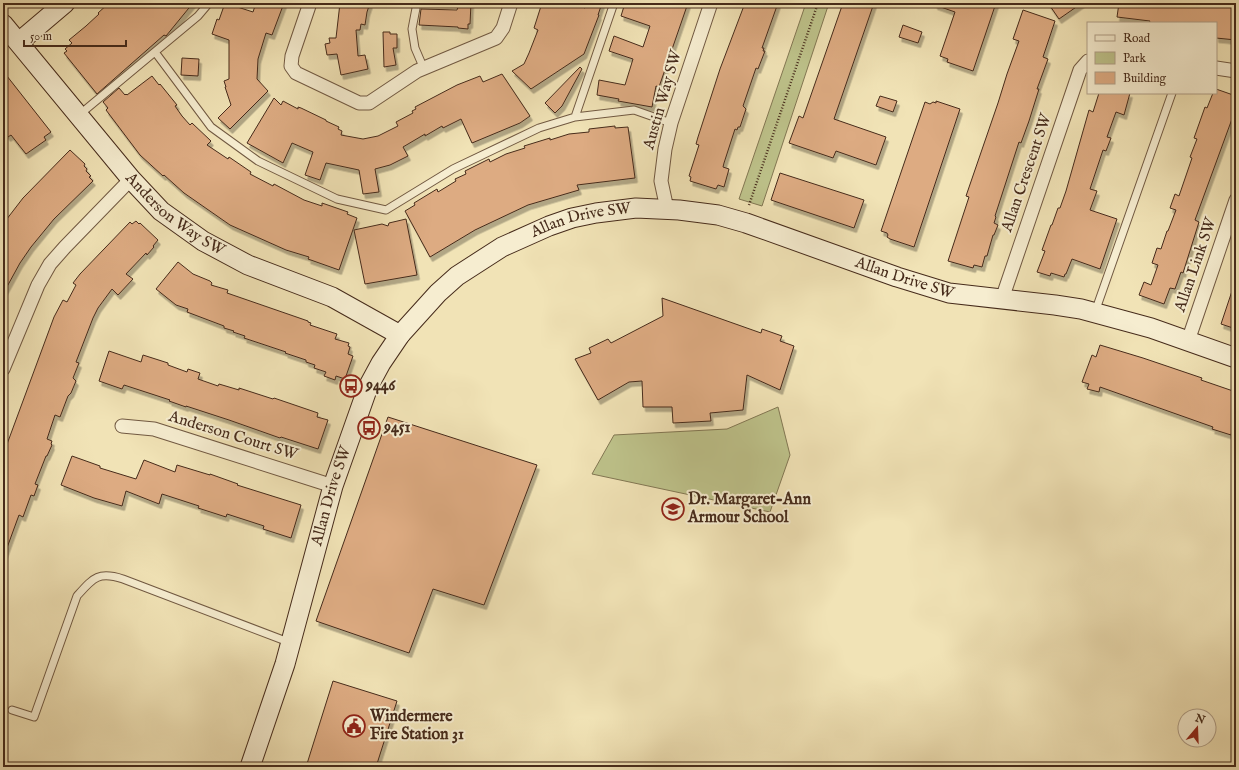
<svg xmlns="http://www.w3.org/2000/svg" width="1239" height="770" viewBox="0 0 1239 770" font-family="'IM FELL English',serif">
	<style>
		.green { fill: #bec38b; stroke: #827753 }
		.building { fill: #ddab82; stroke: #462b1b; filter: url(#shadow) }
		.lines { fill: none; stroke-linecap: round; stroke-linejoin: round }
		.lane-casing { stroke: #715942; stroke-width: 9 }
		.street-casing { stroke: #715942; stroke-width: 15 }
		.secondary-casing { stroke: #462b1b; stroke-width: 21 }
		.path { stroke: #462b1b; stroke-width: 2.5; stroke-dasharray: 1 2; stroke-linecap: butt }
		.lane { stroke: #f6edd0; stroke-width: 7 }
		.street { stroke: #f6edd0; stroke-width: 13 }
		.secondary { stroke: #f6edd0; stroke-width: 19 }
		.labels { text-anchor: middle; dominant-baseline: central; stroke-width: 4; stroke-linejoin: round; paint-order: stroke }
		.street-label { font-size: 16px; fill: #462b1b; stroke: #f6edd0 }
		.poi-label { font-size: 16px; font-weight: bold; fill: #462b1b; stroke: #f6edd0; text-anchor: start }
	</style>
	<defs>
		<filter id="shadow"><feDropShadow dx="2.5" dy="4.5" stdDeviation="0" flood-color="#0004"/></filter>
	</defs>
	<rect width="100%" height="100%" fill="#f1e3b6"/>
	<filter id="stains"><feTurbulence type="fractalNoise" baseFrequency=".005" numOctaves="4"/><feColorMatrix values="0 0 0 0 .2 0 0 0 0 .09 0 0 0 0 .02 0 0 0 .5 -.17"/></filter>
	<radialGradient id="worn" r=".72"><stop offset=".6" stop-color="#630" stop-opacity="0"/><stop offset="1" stop-color="#630" stop-opacity=".3"/></radialGradient>
	<!-- green -->
	<path class="green" d="M806 3H829L762 206 739 199Z
		M778 407 790 455 770 512 592 474 614 435 727 429Z"/>
	<!-- building -->
	<path class="building" d="M109 3H193L166 36 164 35 97 94 64 53 67 51 65 49 72 43 69 40 86 26 99 14 98 13Z
		M225 3 253 12 256 3H284L272 35 266 33 258 59 257 79 268 91 230 129 218 118 231 105 225 87H226L224 81 229 79V40L212 34 217 19 219 20Z
		M340 3H370L367 12 365 25 361 24 360 30H356L358 56 365 55 368 69 341 75 337 54 327 55 325 44 330 43 329 38H336Z
		M459 3H471L470 24H468V29L458 28V27L419 25 421 9 457 10Z
		M542 3H570L585 8 587 3H602L598 15H599L584 54 531 89 512 71 524 64 529 53 538 30 534 28Z
		M625 3H688L659 87 656 86 652 107 618 101 619 99 597 95 599 80 625 85 633 59 609 51 614 36 643 47 650 26 621 16Z
		M745 3H778L762 48H764L763 51H765L758 69 756 68 743 106 746 109 740 127H738L737 130 735 129 724 163 723 167 729 169 724 187 718 185 716 189 690 181 691 177 689 176 699 145 696 144 698 137 720 69Z
		M843 3H874L834 119 886 137 876 165 836 151 833 158 789 143 799 116 803 118Z
		M935 3H996L973 71 947 62 948 59 940 56 955 12 935 5Z
		M1048 3H1082L1059 19Z
		M1119 3H1236V40L1216 38V23H1149L1150 21 1117 17Z
		M1023 10 1055 21 1043 57 1048 59 1037 89H1039L1029 121 1021 143 1019 142 995 216 996 217 994 223 998 225 994 235H993L987 256H985L982 267 974 265 973 268 948 261 969 197 966 196 998 103 1007 74 1019 41 1013 39Z
		M903 25 922 32 918 43 899 37Z
		M383 32H390V34H397V48H393L396 65 384 67Z
		M182 58 199 59 198 76 181 75Z
		M580 67 582 69 562 106 555 113 545 103Z
		M3 71 51 132 44 137 46 140 26 154 11 135 8 137 3 130Z
		M502 74 530 116 520 123 472 143 461 119 443 128 442 126 425 136V134L403 147 408 156 390 165 375 169 379 192 363 194 359 170 326 163 320 180 305 175 313 152 292 143 283 163 247 143 274 98 281 105 283 101 298 109V107L301 108 326 120V121L339 127 338 129 342 131 341 135 363 139 378 136 398 126 396 122 413 113 412 111 416 109 415 107 457 85 480 76 483 82Z
		M152 76 159 85 160 84 177 105 175 106 182 116 190 125 192 123 211 141 207 145 228 159 229 157 251 172 250 174 273 186 274 184 304 200 322 206V203L348 212 347 214 357 218 339 270 308 259 309 257 286 250 230 225 184 193 164 175 163 176 140 155 106 110 108 108 103 102 119 88 125 95 126 94 127 95Z
		M1216 89 1236 96V108L1195 220 1199 222 1183 273 1181 272 1175 289 1170 288 1164 304 1139 295 1144 282 1151 285 1158 265 1152 263 1157 248 1161 249 1167 231H1168L1176 210 1170 208 1175 194 1179 196 1192 158 1190 157 1197 139 1194 138 1205 107 1207 108 1213 93H1216Z
		M1099 93H1130L1124 115 1116 112 1107 137 1111 138 1106 151 1103 150 1090 189 1097 191 1090 210 1117 219 1100 269 1072 259 1066 274H1065L1064 277 1051 273 1050 276 1037 272 1045 251 1042 250 1051 225H1052L1058 208H1060L1066 191 1089 110 1093 112Z
		M880 96 897 101 893 112 876 106Z
		M936 101 960 109 914 247 890 239 887 237 888 235 887 233 881 231 925 102 930 104 933 102 936 103Z
		M615 126V128L628 127 635 178 577 185 579 190 528 205 475 230 430 257 405 211 415 205 414 203 437 189 438 192 456 181 455 179 466 174 465 171 489 159 490 162 506 154 525 148 524 146 550 138V140L569 134 589 132V129Z
		M70 150 85 164 84 166 87 169 86 171 91 176 89 177 93 181 54 219 31 247 20 263 3 294V224L23 198Z
		M780 173 864 200 854 228 771 200Z
		M406 219 417 275 365 284 354 230 382 224 388 226 389 223Z
		M136 221 139 224 140 223 158 240 153 246 154 247 147 255 146 253 126 274 133 279 118 295 112 289 98 308 93 318 76 362 79 363 73 378 76 381 71 393 68 396 60 417 55 415 47 439 52 441 51 444 52 445 47 456H46L35 484 38 485 34 496 31 495 23 517 19 515 4 556H3V455L54 317 63 300 67 302 76 285 73 283 80 274 130 222 132 224Z
		M178 262 193 274 210 281 212 283 211 285 228 290 227 293 308 321V322L311 323 310 325 337 334 335 339 349 343 348 346 350 347 348 354 353 356 345 379 336 376 335 380 324 376 326 372 314 368 315 365 306 362V360L285 353 286 352 244 338 245 336 233 332 234 331 224 328V326L187 312 188 309 176 305 156 289Z
		M1234 285H1236V329L1221 324Z
		M662 298 761 333 762 329 782 336 780 341 794 346 780 390 747 375 743 410 710 413 711 421 673 423 672 407H643L642 381 629 382 598 400 575 359 591 353 589 348 608 339 611 343 663 316Z
		M1100 345 1143 358 1202 378 1201 380 1236 392V432L1232 431 1231 435 1212 429 1213 427 1100 387 1099 392 1087 389 1089 384 1082 382 1092 355 1096 357Z
		M109 351 141 362 143 355 168 363V365L187 372 188 369 200 373 198 379 218 386 219 384 239 390V388L273 399 274 398 318 413 317 417 328 420 318 449 281 437 280 438 229 420 186 406V407L169 401 170 400 124 385 122 389 99 381Z
		M388 417 537 465 484 605 433 589 409 653 316 621Z
		M72 456 100 466V468L136 479 144 460 175 472 177 465 210 475V474L238 484 237 485 301 505 291 538 263 529 264 526 227 514 226 517 198 508 199 506 162 494 159 504 126 491 122 506 94 498 61 485Z
		M333 681 397 701 376 767H306Z"/>
	<g class="lines">
		<!-- lane casing -->
		<g class="lane-casing">
			<path id="lane" d="M417 3 412 29 415 48 424 69
				M155 52 211 127 258 161 337 199 386 210 453 169 539 128 575 117 634 110 671 123
				M79 115 198 16 209 3
				M575 117 614 3
				M1095 312 1172 93
				M12 710 34 717 77 596C93 578 98 571 123 579L291 643"/>
		</g>
		<!-- street casing -->
		<g class="street-casing">
			<path id="street" d="M310 3 292 56 291 66 296 73 359 103H369L417 71 496 38 503 28 511 3
				M1216 68 1236 71
				M667 209 661 181 665 149 671 123 711 3
				M1002 299 1080 70 1088 61
				M1188 341 1236 200
				M3 369 38 285 50 264 65 247 131 179
				M122 426 154 429 333 486"/>
		</g>
		<!-- secondary casing -->
		<g class="secondary-casing">
			<g id="secondary">
				<path id="s1" d="M3 24 131 179 161 211 203 241 248 265 332 297 400 335"/>
				<path d="M19 42 65 3"/>
				<path id="s2" d="M250 767 285 664 333 486 368 387 381 363 400 335 438 293 457 276 502 247 549 226 572 218 596 213 636 208 679 210 718 215 746 223 897 277 949 293 1055 305 1081 309 1151 328 1236 358"/>
			</g>
		</g>
		<!-- path -->
		<path class="path" d="M749 205 818 3"/>
		<!-- lane -->
		<use href="#lane" class="lane"/>
		<!-- street -->
		<use href="#street" class="street"/>
		<!-- secondary -->
		<use href="#secondary" class="secondary"/>
	</g>
	<!-- icons -->
	<defs>
		<g id="bus-ring" transform="scale(1.15)"><circle r="9.5" fill="#f6edd0" stroke="#8f2418" stroke-width="1.5"/><path d="M-5-6H5V4H4V6H2V4H-2V6H-4V4H-5ZM-3.5-4V0h7V-4ZM-3.5 1.2v1.5H-2V1.2ZM2 1.2v1.5H3.5V1.2Z" fill="#8f2418"/></g>
		<g id="school-ring" transform="scale(1.15)"><circle r="9.5" fill="#f6edd0" stroke="#8f2418" stroke-width="1.5"/><path d="M0-5L7-2L0 1L-7-2ZM-4 1L0 2.5L4 1V4Q0 6-4 4Z" fill="#8f2418"/></g>
		<g id="civic-ring" transform="scale(1.15)"><circle r="9.5" fill="#f6edd0" stroke="#8f2418" stroke-width="1.5"/><path d="M-.6-6.5H3V-4.5H.6V-3L4-1V1h2V6H-6V1h2V-1L-.6-3ZM-1.2 2.5V6h2.4V2.5Z" fill="#8f2418"/></g>
	</defs>
	<g fill-rule="evenodd">
		<use href="#bus-ring" x="351" y="386"/>
		<use href="#bus-ring" x="369" y="428"/>
		<use href="#school-ring" x="673" y="509"/>
		<use href="#civic-ring" x="354" y="726"/>
	</g>
	<g class="labels">
		<!-- street labels -->
		<g class="street-label">
			<text transform="translate(663 100) rotate(-74)">Austin Way SW</text>
			<text transform="translate(1027 173) rotate(-71)">Allan Crescent SW</text>
			<text stroke="none"><textPath href="#s1" startOffset="258">Anderson Way SW</textPath></text>
			<text stroke="none"><textPath href="#s2" startOffset="679">Allan Drive SW</textPath></text>
			<text transform="translate(1196 265) rotate(-71)">Allan Link SW</text>
			<text stroke="none"><textPath href="#s2" startOffset="1015">Allan Drive SW</textPath></text>
			<text transform="translate(233 436) rotate(17)">Anderson Court SW</text>
			<text stroke="none"><textPath href="#s2" startOffset="283">Allan Drive SW</textPath></text>
		</g>
		<!-- poi labels -->
		<g class="poi-label">
			<text x="366" y="386">9446</text>
			<text x="384" y="428">9451</text>
			<text x="688" y="500">Dr. Margaret-Ann<tspan x="688" dy="18">Armour School</tspan></text>
			<text x="370" y="717">Windermere<tspan x="370" dy="18">Fire Station 31</tspan></text>
		</g>
	</g>
	<!-- margin -->
	<rect width="1239" height="770" fill="none" stroke="#f1e3b6" stroke-width="16"/>
	<rect x="4" y="4" width="1231" height="762" fill="none" stroke="#462b1b" stroke-width="2"/>
	<rect x="8" y="8" width="1223" height="754" fill="none" stroke="#462b1b"/>
	<!-- legend -->
	<rect x="1087" y="22" width="130" height="72" fill="#f6edd0" stroke="#b09f88"/>
	<rect x="1095" y="35" width="20" height="6" fill="#f6edd0" stroke="#b09f88"/>
	<text x="1123" y="42" font-size="12" fill="#462b1b">Road</text>
	<rect x="1095" y="52" width="20" height="12" fill="#bec38b" stroke="#b09f88"/>
	<text x="1123" y="62" font-size="12" fill="#462b1b">Park</text>
	<rect x="1095" y="72" width="20" height="12" fill="#ddab82" stroke="#b09f88"/>
	<text x="1123" y="82" font-size="12" fill="#462b1b">Building</text>
	<!-- north arrow -->
	<g transform="translate(1197 728) rotate(19)"><circle r="19" fill="#f6edd0" stroke="#b09f88"/>
	<path d="M0-3L7 15L0 10L-7 15Z" fill="#8f2418"/>
	<text y="-6" font-size="11" font-weight="bold" text-anchor="middle" fill="#462b1b">N</text>
	</g>
	<!-- scale -->
	<path d="M24 40v6h102v-6" fill="none" stroke="#462b1b" stroke-width="2"/>
	<text x="30" y="40" font-size="12" fill="#462b1b" stroke="#f6edd0" stroke-width="3" paint-order="stroke">50 m</text>
	<rect width="100%" height="100%" filter="url(#stains)"/>
	<rect width="100%" height="100%" fill="url(#worn)"/>
</svg>
